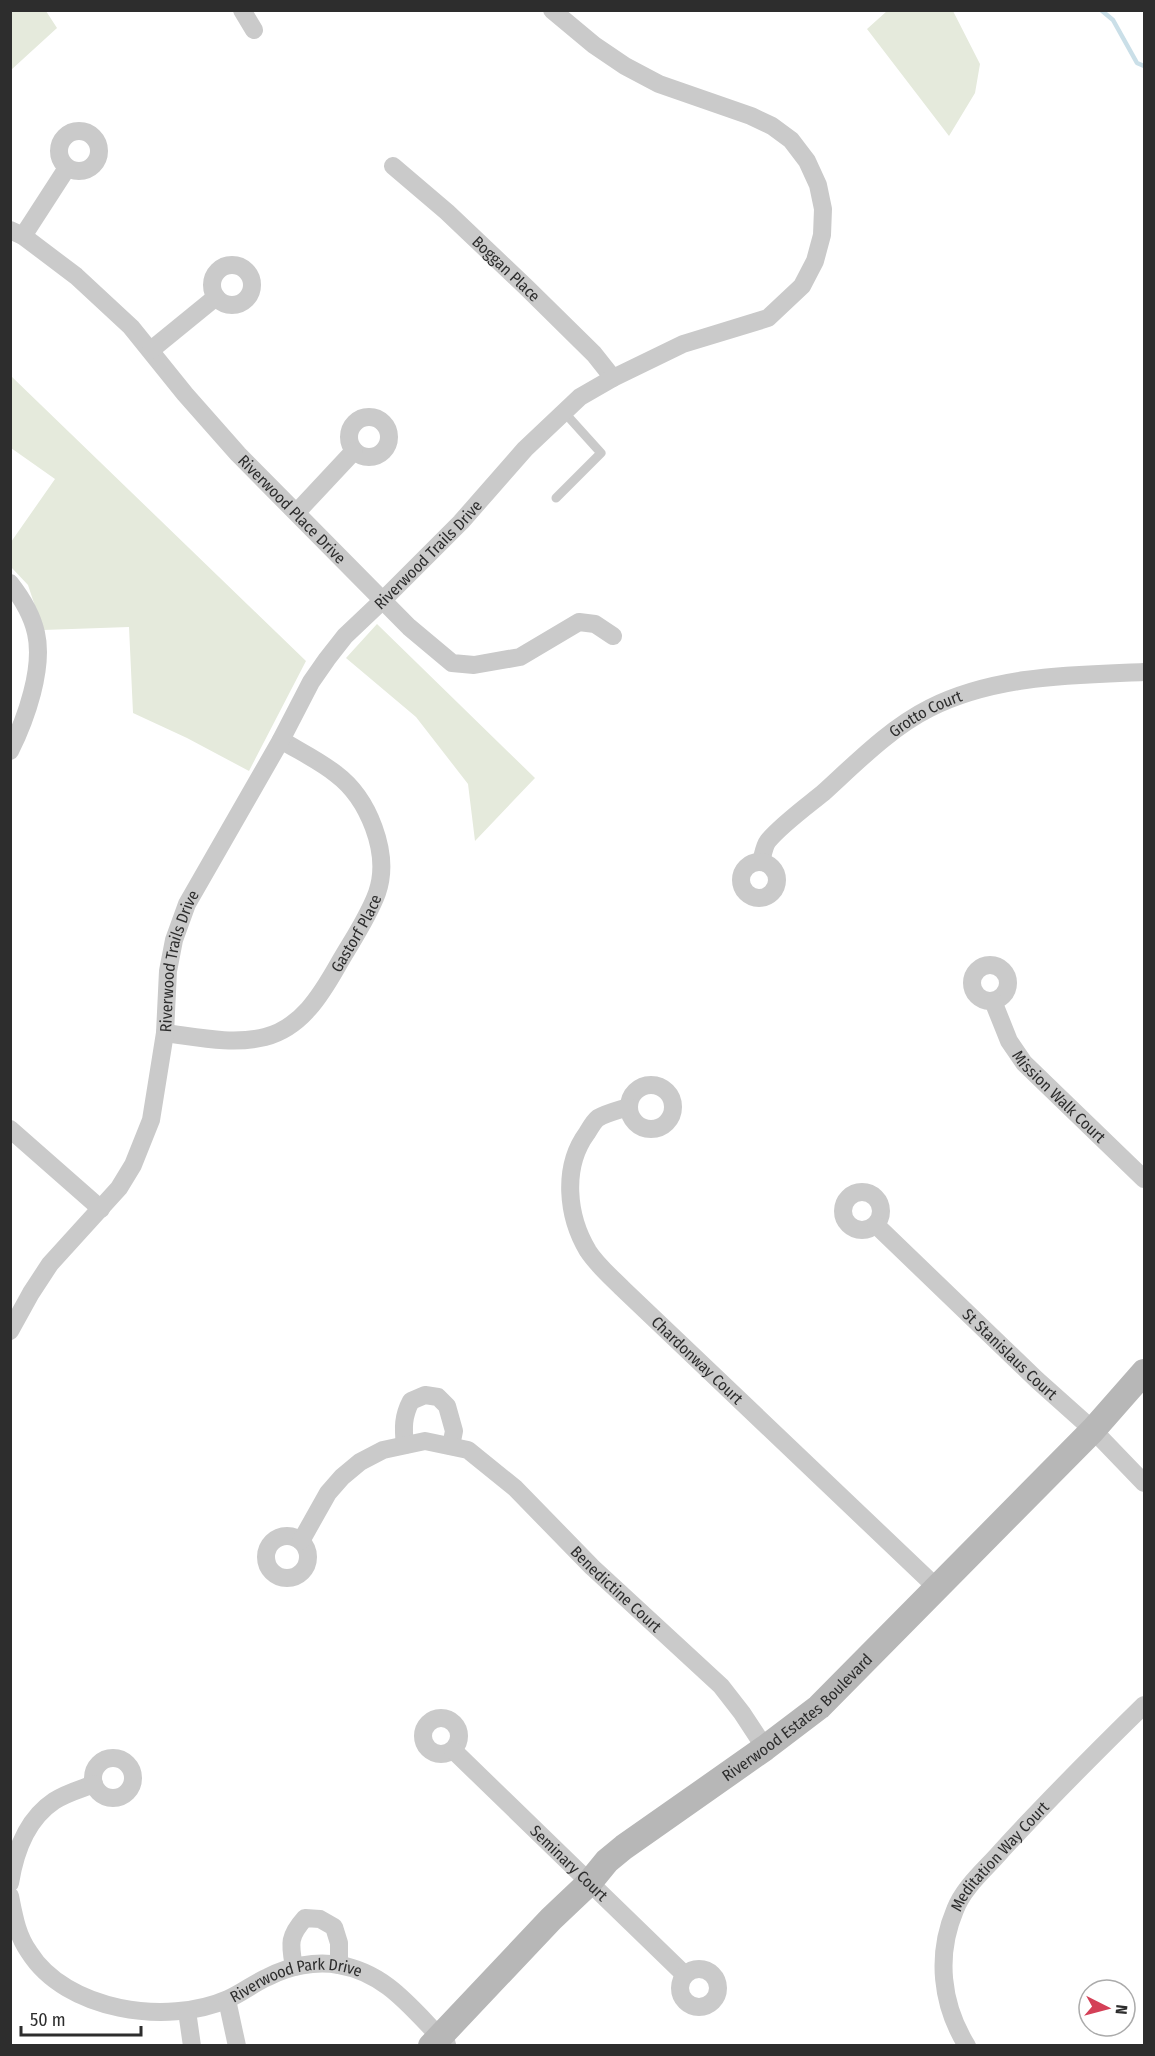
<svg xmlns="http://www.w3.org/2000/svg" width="1155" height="2056" viewBox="0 0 1155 2056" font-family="'Fira Sans Condensed',sans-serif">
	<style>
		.green { fill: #e5eadc }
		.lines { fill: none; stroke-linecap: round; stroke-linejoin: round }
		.stream { stroke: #cadfe8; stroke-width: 4.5 }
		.lane { stroke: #cacaca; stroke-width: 9 }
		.street { stroke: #cacaca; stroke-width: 18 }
		.secondary { stroke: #b7b7b7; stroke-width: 26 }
		.labels { text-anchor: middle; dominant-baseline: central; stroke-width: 6; stroke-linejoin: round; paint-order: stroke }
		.street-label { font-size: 16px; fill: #2d2d2d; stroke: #fff }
	</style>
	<rect width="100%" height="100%" fill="#fff"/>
	<!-- green -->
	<path class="green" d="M11 10 46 11 57 28 11 70Z
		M887 11H953L980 64 975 93 949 136 867 29Z
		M11 376 306 661 249 771 187 738 133 713 129 627 43 630 28 585 11 567V542L55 479 11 448Z
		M377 624 535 778 475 841 468 784 416 717 346 658Z"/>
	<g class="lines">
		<!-- stream -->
		<path class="stream" d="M1101 10 1113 20 1137 63 1144 66"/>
		<!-- lane -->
		<path class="lane" d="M556 498 601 453 564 412"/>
		<!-- street -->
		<g class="street">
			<path d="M242 10 254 30"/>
			<circle cx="79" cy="151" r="20"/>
			<path id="s1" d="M393 166 447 212 527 288 594 354 613 378"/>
			<path id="s2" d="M10 230 23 236 76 276 131 327 185 394 238 454 409 627 452 663 474 665 520 657 579 622 595 624 613 636"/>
			<path d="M23 236 67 168"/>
			<circle cx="232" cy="285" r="20"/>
			<path d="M151 350 216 297"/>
			<circle cx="369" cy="437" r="20"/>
			<path d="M297 512 354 451"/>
			<path d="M10 583C21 597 32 615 36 633 44 668 26 719 10 751"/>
			<path id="s3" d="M761 862C763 855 764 846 768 841 781 825 807 806 823 793 856 763 890 728 930 708 996 675 1073 675 1144 672"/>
			<circle cx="759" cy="880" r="18"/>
			<circle cx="990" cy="983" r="18"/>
			<path id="s4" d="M993 1001 1009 1041 1024 1063 1144 1179"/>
			<path id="s5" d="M165 1033C197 1037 232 1045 265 1037 301 1028 321 995 338 965 351 942 368 918 377 893 391 853 368 798 336 774 320 761 299 751 281 740"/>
			<circle cx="651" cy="1107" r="22"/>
			<path id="s6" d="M628 1107C619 1110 606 1113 598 1118 594 1121 590 1128 587 1133 562 1167 567 1216 588 1251 597 1265 611 1277 623 1289L936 1587"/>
			<path d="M10 1129 101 1209"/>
			<circle cx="862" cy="1211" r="19"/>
			<path id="s7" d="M876 1225 1037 1380 1093 1430 1144 1483"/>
			<path id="s8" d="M10 1331 31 1293 50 1264 119 1188 133 1165 151 1120 165 1033 168 971 174 940 187 904 281 740 311 682 327 659 345 636 383 600 461 522 525 449 580 397 613 378 683 344 768 318 802 286 815 261 822 235 823 209 818 185 807 161 791 140 772 126 751 116 659 84 625 66 594 45 552 10"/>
			<path d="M405 1445C403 1428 403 1416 411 1401L425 1395 438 1397 447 1406 454 1431 451 1446"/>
			<circle cx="287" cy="1557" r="21"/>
			<path id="s9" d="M301 1541 328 1493 342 1477 360 1462 383 1450 425 1441 468 1450 515 1488 592 1567 721 1686 742 1713 765 1748"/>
			<circle cx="441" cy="1736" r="18"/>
			<path id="s10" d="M453 1750 685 1975"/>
			<circle cx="113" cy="1778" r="20"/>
			<path d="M10 1883C15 1852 27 1819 54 1801 66 1793 81 1789 94 1784"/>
			<path id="s11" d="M10 1896C14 1916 17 1935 29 1952 66 2011 167 2026 228 1999 242 1993 254 1983 268 1977 289 1966 315 1961 339 1965 388 1973 414 2012 447 2044"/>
			<path d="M294 1967C290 1944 288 1937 305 1918L320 1919 334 1927 339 1943V1965"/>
			<circle cx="699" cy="1988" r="19"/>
			<path d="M227 2000 237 2046"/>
			<path d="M187 2011 192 2046"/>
			<path id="s12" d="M967 2046C941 2004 936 1955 955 1910 964 1886 987 1868 1003 1849 1049 1799 1096 1752 1144 1705"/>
		</g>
		<!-- secondary -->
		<path class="secondary" id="s13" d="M431 2046 551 1919 589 1883 607 1861 624 1847 765 1748 819 1707 1093 1430 1144 1372"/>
	</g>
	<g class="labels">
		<!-- street labels -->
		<g class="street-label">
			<text stroke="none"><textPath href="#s1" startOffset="153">Boggan Place</textPath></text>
			<text stroke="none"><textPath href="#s2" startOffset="399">Riverwood Place Drive</textPath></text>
			<text stroke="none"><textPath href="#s8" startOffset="904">Riverwood Trails Drive</textPath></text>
			<text stroke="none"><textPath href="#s3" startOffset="226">Grotto Court</textPath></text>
			<text stroke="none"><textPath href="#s5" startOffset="243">Gastorf Place</textPath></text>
			<text stroke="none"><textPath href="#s8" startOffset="418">Riverwood Trails Drive</textPath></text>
			<text stroke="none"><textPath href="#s4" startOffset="118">Mission Walk Court</textPath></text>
			<text stroke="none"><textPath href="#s7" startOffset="186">St Stanislaus Court</textPath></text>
			<text stroke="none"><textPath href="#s6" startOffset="330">Chardonway Court</textPath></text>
			<text stroke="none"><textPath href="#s9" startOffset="416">Benedictine Court</textPath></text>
			<text stroke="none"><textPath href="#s13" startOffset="494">Riverwood Estates Boulevard</textPath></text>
			<text stroke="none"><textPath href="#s12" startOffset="212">Meditation Way Court</textPath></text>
			<text stroke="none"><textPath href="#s10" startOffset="162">Seminary Court</textPath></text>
			<text stroke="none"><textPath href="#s11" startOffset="352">Riverwood Park Drive</textPath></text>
		</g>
	</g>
	<!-- border -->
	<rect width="1155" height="2056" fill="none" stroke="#2d2d2d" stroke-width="24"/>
	<!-- north arrow -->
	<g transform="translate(1107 2008) rotate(96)"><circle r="28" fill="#ffffff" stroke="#ababab" stroke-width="1.5"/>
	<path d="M0-4.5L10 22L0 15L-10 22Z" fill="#d44057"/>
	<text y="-9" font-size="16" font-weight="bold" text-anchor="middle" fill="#2d2d2d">N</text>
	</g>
	<!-- scale -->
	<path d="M21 2026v9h120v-9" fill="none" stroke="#2d2d2d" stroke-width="3"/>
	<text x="30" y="2026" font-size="18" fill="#2d2d2d" stroke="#ffffff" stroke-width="4.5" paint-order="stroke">50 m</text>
</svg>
